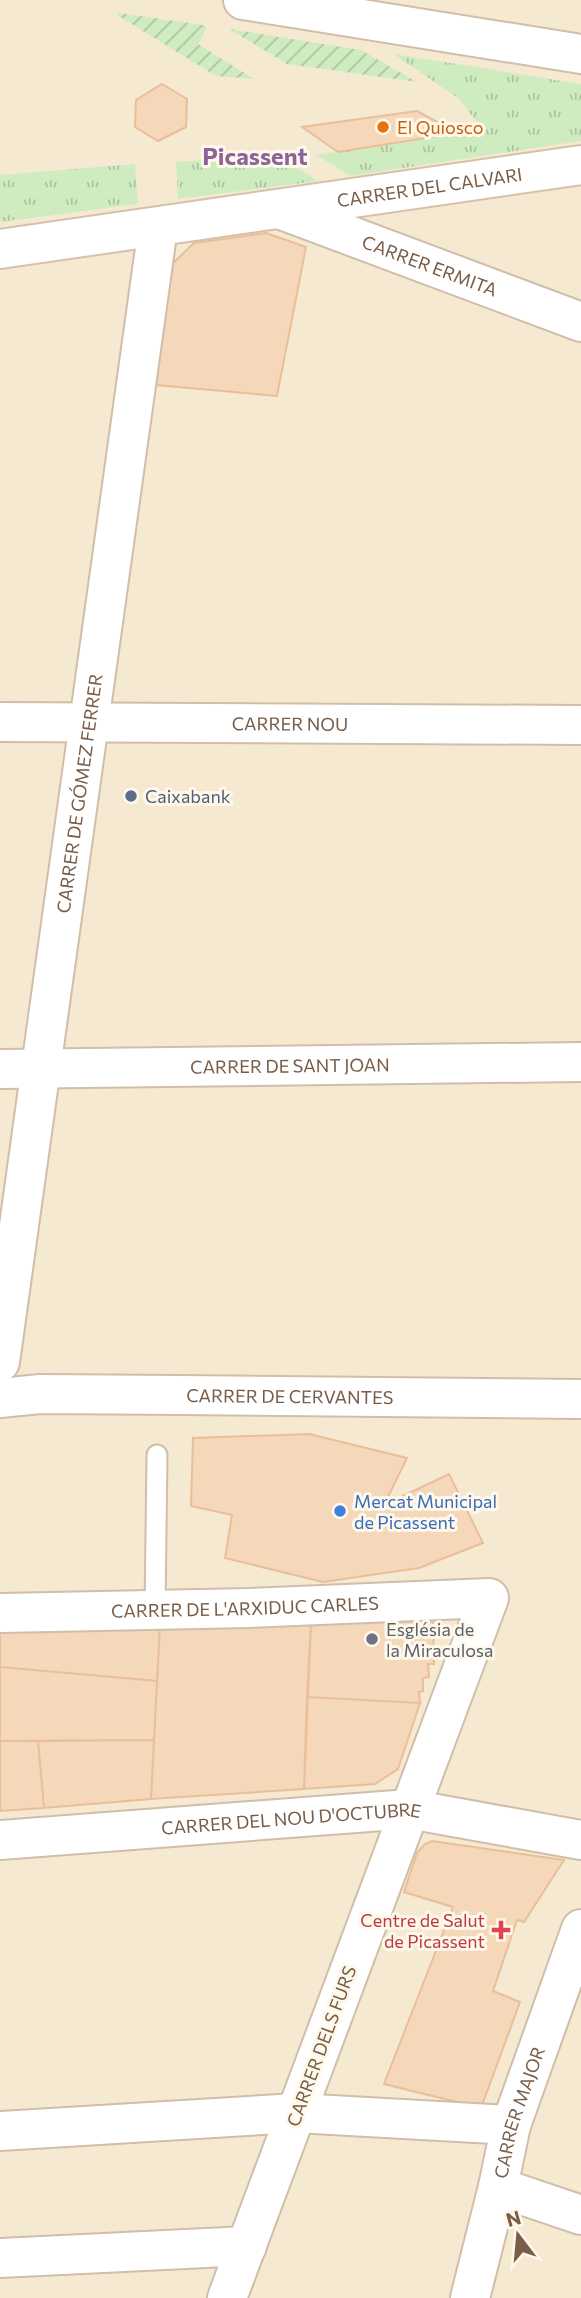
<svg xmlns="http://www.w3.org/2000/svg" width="581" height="2298" viewBox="0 0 581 2298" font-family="Commissioner,sans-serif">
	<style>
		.residential { fill: #f6e9d2 }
		.grass { fill: url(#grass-tufts) }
		.garden { fill: url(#garden-furrows) }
		.building { fill: #f5d7ba; stroke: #e9bf99; stroke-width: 2 }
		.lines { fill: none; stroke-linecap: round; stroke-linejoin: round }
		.lane-casing { stroke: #d0beaa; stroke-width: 23 }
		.street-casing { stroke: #d0beaa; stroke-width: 42 }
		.secondary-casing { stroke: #d5c1a9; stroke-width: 42 }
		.lane { stroke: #fff; stroke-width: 19 }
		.street { stroke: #fff; stroke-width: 38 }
		.secondary { stroke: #fff; stroke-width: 38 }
		.food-dot { fill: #e8710a; stroke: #fff9ec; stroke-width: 2.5 }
		.service-dot { fill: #5c6f8a; stroke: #fff9ec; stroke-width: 2.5 }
		.shop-dot { fill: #3f7fe0; stroke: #fff9ec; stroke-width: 2.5 }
		.worship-dot { fill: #6b7280; stroke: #fff9ec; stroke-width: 2.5 }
		.health-dot { fill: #e0444e; stroke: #fff9ec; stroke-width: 2.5 }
		.labels { text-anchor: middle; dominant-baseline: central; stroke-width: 6; stroke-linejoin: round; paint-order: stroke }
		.food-label { font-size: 18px; fill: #c56008; stroke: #fff9ec; text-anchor: start }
		.street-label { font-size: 18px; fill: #785d48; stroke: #fff9ec }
		.service-label { font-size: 18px; fill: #4e5e75; stroke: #fff9ec; text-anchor: start }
		.shop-label { font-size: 18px; fill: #366cbe; stroke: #fff9ec; text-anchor: start }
		.worship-label { font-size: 18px; fill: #5b616d; stroke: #fff9ec; text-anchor: start }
		.health-label { font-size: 18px; fill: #be3a42; stroke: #fff9ec; text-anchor: end }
		.district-label { font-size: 24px; font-weight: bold; fill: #8e639c; stroke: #fff9ec }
	</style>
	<defs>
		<pattern id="grass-tufts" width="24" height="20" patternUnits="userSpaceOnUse" patternTransform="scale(1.75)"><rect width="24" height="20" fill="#cfecc1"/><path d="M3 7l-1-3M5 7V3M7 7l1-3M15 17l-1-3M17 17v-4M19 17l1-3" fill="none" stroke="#adc29f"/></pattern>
		<pattern id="garden-furrows" width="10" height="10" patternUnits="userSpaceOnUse" patternTransform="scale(1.75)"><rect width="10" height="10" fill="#cfecc1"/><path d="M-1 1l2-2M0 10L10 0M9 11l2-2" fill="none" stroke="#adc29f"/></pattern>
	</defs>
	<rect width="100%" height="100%" fill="#fef6e4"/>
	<!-- residential -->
	<path class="residential" d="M0 0H581V2298H0Z"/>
	<!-- grass -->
	<path class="grass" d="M394 54 581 84V141L351 176 316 155 482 129 459 99Z
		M250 157 282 158 318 181 178 199 176 162Z
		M135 164 138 204 0 222V175Z"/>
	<!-- garden -->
	<path class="garden" d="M118 13 203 25 207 28 198 44 254 79 216 76 117 15Z
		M229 29 361 50 417 82 287 64Z"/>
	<!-- building -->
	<path class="building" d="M162 84 187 99 186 127 158 141 135 127 136 100Z
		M417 111 457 133 338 152 302 127Z
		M266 233 306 247 277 396 156 385 172 264 194 243Z
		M309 1434 407 1458 384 1505 449 1474 483 1543 419 1568 323 1582 225 1558 232 1515 191 1506 193 1438Z
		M433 1621 434 1664H428L429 1677 423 1678V1691L419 1692 420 1703 307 1697 311 1622Z
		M311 1622 304 1789 151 1799 160 1626Z
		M160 1626 157 1681 0 1667V1629Z
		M0 1667 157 1681 154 1740 0 1741Z
		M307 1697 420 1703 398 1769 375 1784 304 1789Z
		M154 1740 151 1799 44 1808 38 1741Z
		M0 1741H38L44 1808 0 1811Z
		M432 1841 564 1860 524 1922 517 1920 493 1991 520 2002 481 2108 384 2084 453 1907 404 1892 417 1853 425 1844Z"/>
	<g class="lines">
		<!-- lane casing -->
		<g class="lane-casing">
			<path id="lane" d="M155 1610 157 1455"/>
		</g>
		<!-- street casing -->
		<g class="street-casing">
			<g id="street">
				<path d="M243 0 581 54"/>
				<path id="s1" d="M279 209 581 322"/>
				<path id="s2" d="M0 722 581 725"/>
				<path id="s3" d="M0 1069 581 1062"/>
				<path id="s4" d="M0 1362 158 227"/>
				<path id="s5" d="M0 1398 40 1394 179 1395 581 1399"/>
				<path id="s6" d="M0 1613 250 1608 489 1598 227 2298"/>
				<path id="s7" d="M0 1840 409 1809 581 1840"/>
				<path d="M0 2131 296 2113 511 2125"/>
				<path d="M498 2187 581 2215"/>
				<path d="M0 2258 247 2246"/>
				<path id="s8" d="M470 2298 498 2187 511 2125 581 1929"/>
			</g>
		</g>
		<!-- secondary casing -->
		<g class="secondary-casing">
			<g id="secondary">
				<path id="s9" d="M0 249 581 165"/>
			</g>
		</g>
		<!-- lane -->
		<use href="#lane" class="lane"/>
		<!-- street -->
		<use href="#street" class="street"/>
		<!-- secondary -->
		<use href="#secondary" class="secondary"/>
	</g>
	<!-- markers -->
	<circle class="food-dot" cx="383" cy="127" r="7"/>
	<circle class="service-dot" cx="131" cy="796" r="7"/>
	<circle class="shop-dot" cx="340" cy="1511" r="7"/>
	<circle class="worship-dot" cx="372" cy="1639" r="7"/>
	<path class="health-dot" d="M497.5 1919.5h7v7h7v7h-7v7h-7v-7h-7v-7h7z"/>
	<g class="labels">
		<!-- food labels -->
		<g class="food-label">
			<text x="397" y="127">El Quiosco</text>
		</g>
		<!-- street labels -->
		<g class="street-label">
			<text stroke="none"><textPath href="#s9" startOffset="434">CARRER DEL CALVARI</textPath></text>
			<text stroke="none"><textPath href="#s1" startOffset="161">CARRER ERMITA</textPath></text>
			<text stroke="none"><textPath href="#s2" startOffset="290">CARRER NOU</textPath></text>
			<text stroke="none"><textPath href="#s4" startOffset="574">CARRER DE GÓMEZ FERRER</textPath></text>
			<text stroke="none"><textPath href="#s3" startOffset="290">CARRER DE SANT JOAN</textPath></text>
			<text stroke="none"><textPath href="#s5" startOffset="290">CARRER DE CERVANTES</textPath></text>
			<text stroke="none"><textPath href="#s6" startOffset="245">CARRER DE L'ARXIDUC CARLES</textPath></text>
			<text stroke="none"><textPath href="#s7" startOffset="292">CARRER DEL NOU D'OCTUBRE</textPath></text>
			<text transform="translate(321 2046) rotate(-70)">CARRER DELS FURS</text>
			<text stroke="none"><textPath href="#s8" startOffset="192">CARRER MAJOR</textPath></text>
		</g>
		<!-- service labels -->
		<g class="service-label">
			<text x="145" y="796">Caixabank</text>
		</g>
		<!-- shop labels -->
		<g class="shop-label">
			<text x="354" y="1501">Mercat Municipal<tspan x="354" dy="21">de Picassent</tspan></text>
		</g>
		<!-- worship labels -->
		<g class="worship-label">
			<text x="386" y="1629">Església de<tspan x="386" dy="21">la Miraculosa</tspan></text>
		</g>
		<!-- health labels -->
		<g class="health-label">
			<text x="485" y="1920">Centre de Salut<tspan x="485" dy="21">de Picassent</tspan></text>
		</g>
		<!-- district labels -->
		<g class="district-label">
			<text x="255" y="155">Picassent</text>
		</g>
	</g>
	<!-- north arrow -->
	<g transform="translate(518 2235) rotate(344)" stroke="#fff9ec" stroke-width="5" paint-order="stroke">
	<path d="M0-5L12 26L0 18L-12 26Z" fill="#785d48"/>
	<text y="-10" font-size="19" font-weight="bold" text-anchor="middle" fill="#785d48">N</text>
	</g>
</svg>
